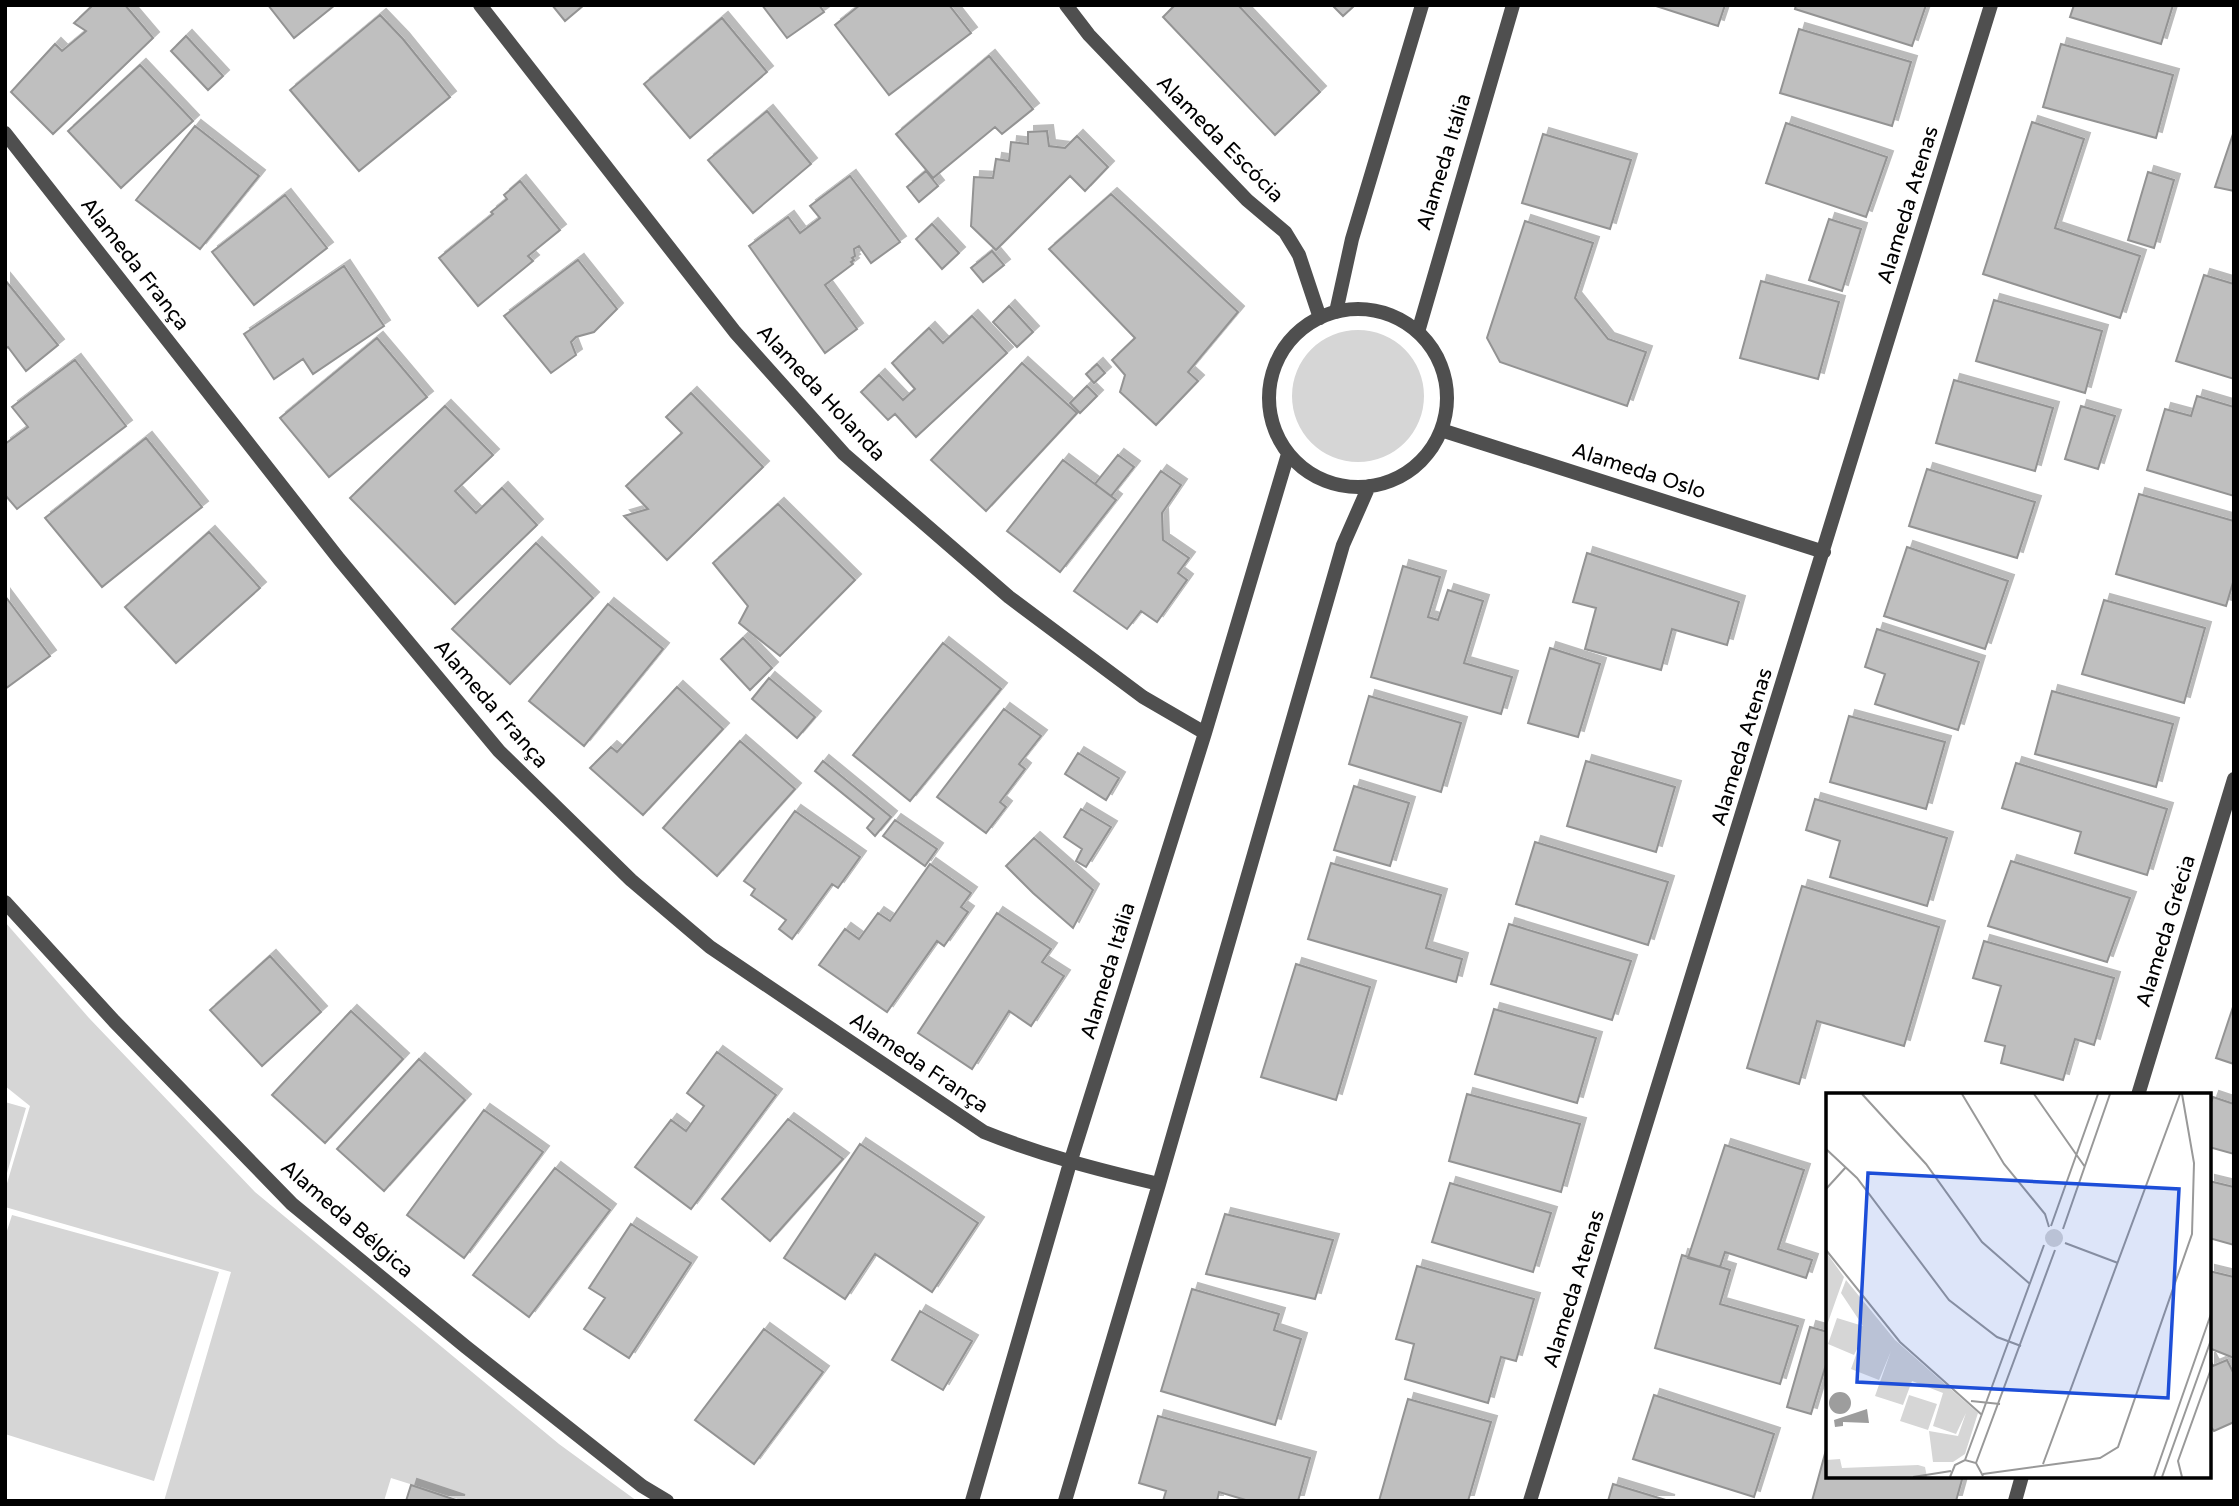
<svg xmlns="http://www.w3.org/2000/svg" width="2239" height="1506" viewBox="0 0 2239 1506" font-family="'Varela Round',sans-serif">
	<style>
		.green { fill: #d6d6d6 }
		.building { fill: #bfbfbf; stroke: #939393; stroke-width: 2; filter: url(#shadow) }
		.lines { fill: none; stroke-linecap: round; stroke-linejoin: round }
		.street { stroke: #4f4f4f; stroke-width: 14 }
		.labels { text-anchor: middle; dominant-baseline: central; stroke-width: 5; stroke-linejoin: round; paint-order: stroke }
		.street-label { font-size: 21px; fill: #000; stroke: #fff }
		.inset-road { fill: none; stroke: #999; stroke-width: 2 }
		.view { fill: #1d4ed8; fill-opacity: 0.15; stroke: #1d4ed8; stroke-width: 3.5 }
		.inset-edge { fill: none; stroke: #000; stroke-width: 3.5 }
	</style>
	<defs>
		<filter id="shadow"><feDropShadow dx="6" dy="-6" stdDeviation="0" flood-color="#0004"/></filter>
	</defs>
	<rect width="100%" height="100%" fill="#fff"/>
	<!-- green -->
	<path class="green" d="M1292 396a66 66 0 1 1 132 0a66 66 0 1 1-132 0Z
		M5 922 89 1018 255 1192 559 1444 637 1501H464L391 1478 384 1501H164L231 1272 5 1207V1190L30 1106 5 1086Z
		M5 1102 26 1108 5 1180Z
		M12 1215 219 1272 154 1481 5 1434V1237Z"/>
	<!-- building -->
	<path class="building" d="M93 5H125L153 38 53 134 11 92 55 44 62 51 86 31 74 23Z
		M268 5H335L294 38Z
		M552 5H584L565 21Z
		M762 5H819L824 12 787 38Z
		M860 5H949L971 33 889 95 835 25Z
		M1175 5H1238L1320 92 1275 135 1163 17Z
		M1332 5H1353L1354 6 1343 16Z
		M1653 5H1725L1718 26Z
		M1796 5H1926L1912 46 1795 9Z
		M2074 5H2173L2161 44 2070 17Z
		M380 15 403 39 450 97 359 171 290 90Z
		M722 18 767 72 690 138 644 84Z
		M1799 29 1911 62 1892 126 1780 93Z
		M186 36 223 76 208 90 171 51Z
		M2061 44 2173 75 2156 138 2043 107Z
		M989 56 1033 109 1002 134 995 127 933 178 896 134Z
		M140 65 193 121 121 188 68 131Z
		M767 111 811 164 753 213 708 160Z
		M2032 122 2084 139 2055 228 2140 256 2120 318 1983 274Z
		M1786 123 1887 157 1866 217 1766 183Z
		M195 126 259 176 200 249 136 200Z
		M1047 131 1049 146 1065 148 1077 136 1108 167 1085 191 1070 176 996 250 971 226 974 177 993 178 996 159 1009 161 1011 142 1028 144V132Z
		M2234 131V191L2215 187Z
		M1543 134 1631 160 1610 229 1522 203Z
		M926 171 938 186 919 202 907 187Z
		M2148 172 2174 180 2154 248 2128 240Z
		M850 176 900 242 871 263 859 246 854 249 855 256 852 258 854 260 851 262 853 264 825 285 857 329 825 353 749 246 788 217 800 233 820 218 810 206Z
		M520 181 560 230 528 256 533 261 478 306 439 258 493 214 491 212 507 199 504 195Z
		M1111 194 1238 312 1188 372 1198 381 1156 425 1120 392 1125 375 1112 360 1135 338 1049 249Z
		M285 195 327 248 254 305 212 252Z
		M1829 219 1861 229 1842 291 1809 280Z
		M1525 221 1593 243 1575 298 1608 339 1646 352 1627 406 1500 362 1487 338Z
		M932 224 959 253 942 269 916 239Z
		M992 251 1004 265 983 282 971 268Z
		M578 260 617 309 594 332 576 337 571 342 576 355 551 373 504 316Z
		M344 266 384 326 313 374 303 359 274 379 244 334Z
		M2204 275 2234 284V379L2176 361Z
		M5 280 58 345 26 371 8 347 5 349Z
		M1761 281 1839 302 1818 379 1740 358Z
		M1994 300 2102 331 2085 393 1976 361Z
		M1009 306 1033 332 1017 347 993 322Z
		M972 316 1007 353 916 437 895 414 888 420 861 392 879 375 903 400 915 389 892 363 929 328 943 343Z
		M377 338 427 397 329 477 280 418Z
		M75 360 126 426 17 509 5 495V444L28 427 12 407Z
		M1022 363 1077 413 986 511 931 460Z
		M1097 364 1105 373 1094 383 1086 374Z
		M1954 380 2053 408 2035 471 1936 443Z
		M1087 386 1097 396 1080 413 1070 403Z
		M691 393 763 467 667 560 624 516 648 509 626 486 682 433 666 417Z
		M2197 396 2234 407V496L2147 470 2165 409 2191 416Z
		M445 406 493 455 455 491 476 513 502 488 537 525 455 604 350 498Z
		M2081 406 2115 416 2098 469 2065 459Z
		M146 438 202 507 102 587 45 518Z
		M1118 455 1134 467 1111 496 1095 484Z
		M1063 460 1116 500 1060 572 1007 531Z
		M1927 469 2035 502 2017 558 1909 526Z
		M1161 471 1181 485 1162 513 1163 540 1189 558 1178 573 1187 580 1157 622 1141 611 1127 629 1074 591Z
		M2139 494 2234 521V579L2226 606 2116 574Z
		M778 504 855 580 780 656 739 623 748 606 713 563Z
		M209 532 260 588 176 663 125 607Z
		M536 543 593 598 510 684 452 629Z
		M1907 547 2008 581 1985 649 1884 616Z
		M1587 553 1739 602 1727 645 1672 629 1661 670 1585 649 1596 608 1573 602Z
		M1403 566 1440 577 1428 617 1438 620 1448 590 1483 601 1464 663 1512 677 1501 714 1371 677Z
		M5 596 50 656 5 689Z
		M2104 600 2205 628 2184 703 2082 674Z
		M608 604 663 649 584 746 529 701Z
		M1877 629 1979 662 1958 730 1875 704 1885 674 1865 667Z
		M743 638 772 668 750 690 721 659Z
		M943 643 1001 689 910 801 853 755Z
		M1550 648 1600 664 1578 737 1528 723Z
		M769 678 815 717 797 738 752 699Z
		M677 687 723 729 643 815 590 768 611 747 617 752Z
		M2052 691 2173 724 2156 787 2035 754Z
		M1369 696 1461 723 1441 792 1349 764Z
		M1004 709 1041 736 1019 764 1025 769 1000 802 1006 807 986 833 937 797Z
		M1849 716 1945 742 1926 809 1830 782Z
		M740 741 795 789 717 876 663 828Z
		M1078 753 1119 778 1106 800 1065 774Z
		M823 761 891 817 875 836 867 828 874 819 815 771Z
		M1586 761 1675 787 1656 852 1567 826Z
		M2016 763 2167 809 2147 875 2075 853 2081 832 2002 808Z
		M1354 786 1409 803 1390 866 1334 850Z
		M1815 799 1947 838 1927 906 1830 877 1840 841 1806 830Z
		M1081 809 1111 827 1086 867 1076 861 1082 849 1064 837Z
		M795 811 860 857 838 888 832 884 792 939 779 929 786 920 751 895 755 889 744 881Z
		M895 820 937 849 925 866 883 836Z
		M1034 838 1093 890 1073 928 1033 893 1006 866Z
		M1535 842 1668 882 1648 945 1516 904Z
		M2011 861 2130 898 2107 962 1988 926Z
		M1331 863 1441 895 1426 948 1462 959 1456 982 1308 939Z
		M930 864 971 893 961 907 968 912 944 946 937 941 887 1012 819 965 845 929 859 939 878 913 890 921Z
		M1802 886 1939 927 1904 1046 1817 1021 1799 1084 1747 1068Z
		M997 913 1051 949 1042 962 1064 976 1031 1026 1009 1011 972 1069 918 1033Z
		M1509 924 1631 961 1612 1020 1491 984Z
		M1984 941 2114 978 2094 1045 2075 1039 2063 1080 2001 1063 2005 1046 1985 1041 2001 986 1973 978Z
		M270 956 321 1012 262 1066 210 1010Z
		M1296 964 1370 987 1336 1100 1261 1077Z
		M2234 1004V1064L2216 1058Z
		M1494 1009 1596 1038 1577 1103 1475 1074Z
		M351 1011 403 1059 325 1143 272 1095Z
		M717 1052 776 1095 691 1209 635 1167 671 1120 686 1131 704 1106 687 1093Z
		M419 1059 465 1100 384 1191 337 1149Z
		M1467 1094 1580 1124 1561 1192 1449 1161Z
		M2213 1097 2234 1104V1154L2209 1147V1108Z
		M484 1110 543 1152 464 1258 407 1215Z
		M788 1119 843 1159 770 1241 722 1199Z
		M860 1144 978 1223 932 1292 875 1254 845 1299 784 1258Z
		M1725 1145 1804 1170 1778 1249 1812 1260 1806 1278 1725 1252 1720 1267 1688 1258Z
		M555 1168 610 1210 529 1317 473 1275Z
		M2209 1181 2234 1187V1245L2209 1238Z
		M1450 1183 1551 1213 1533 1272 1432 1242Z
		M1225 1214 1333 1240 1315 1299 1206 1274Z
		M631 1224 691 1263 629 1358 584 1329 605 1298 589 1288Z
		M1682 1255 1730 1270 1720 1304 1798 1326 1780 1384 1655 1348Z
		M1417 1266 1534 1299 1516 1361 1501 1357 1488 1403 1405 1379 1414 1344 1396 1339Z
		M2209 1271 2234 1277V1358L2209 1348Z
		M1192 1289 1279 1314 1274 1330 1301 1339 1275 1425 1161 1391Z
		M920 1311 972 1341 943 1390 892 1360Z
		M1810 1327 1828 1332V1358L1811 1414 1787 1407Z
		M764 1329 823 1372 754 1464 695 1420Z
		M2209 1358 2213 1366 2227 1360 2234 1374V1422L2214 1431 2209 1424Z
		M1654 1395 1774 1434 1754 1497 1633 1459Z
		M1408 1399 1491 1422 1468 1501H1379Z
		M1158 1416 1310 1458 1298 1501H1249L1219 1492 1217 1501H1163L1166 1491 1139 1483Z
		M1826 1450 1828 1476H1963L1956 1501H1812Z
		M1613 1484 1669 1501H1608Z
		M411 1485 459 1501H406Z"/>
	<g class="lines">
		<!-- street -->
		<path class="street" d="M480 5 735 332 844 454 1009 597 1143 697 1205 733
			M1066 5 1089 35 1247 200 1285 232 1299 255 1320 318
			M5 133 339 559 499 751 631 880 710 947 984 1132C1041 1155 1099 1170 1159 1184
			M1269 398a89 89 0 1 1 178 0a89 89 0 1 1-178 0Z
			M1336 312 1352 239 1422 5
			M1418 332 1513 5
			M1441 430 1824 552
			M5 902 114 1021 292 1204 466 1347 642 1486 667 1501
			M2138 1095 2234 779
			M972 1501 1070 1163 1205 733 1288 454
			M1065 1501 1159 1184 1343 545 1369 486
			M1530 1501 1991 5
			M2015 1501 2022 1476"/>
	</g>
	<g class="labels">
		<!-- street labels -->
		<g class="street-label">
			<text transform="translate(1220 139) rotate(45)">Alameda Escócia</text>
			<text transform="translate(1444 162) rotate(-73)">Alameda Itália</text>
			<text transform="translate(1908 205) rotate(-73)">Alameda Atenas</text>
			<text transform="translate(135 264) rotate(52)">Alameda França</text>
			<text transform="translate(821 393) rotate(47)">Alameda Holanda</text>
			<text transform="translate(1639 471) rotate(18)">Alameda Oslo</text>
			<text transform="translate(491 704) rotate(49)">Alameda França</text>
			<text transform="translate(1742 747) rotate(-73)">Alameda Atenas</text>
			<text transform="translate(2166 931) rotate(-73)">Alameda Grécia</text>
			<text transform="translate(1108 971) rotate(-73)">Alameda Itália</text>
			<text transform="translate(919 1063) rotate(34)">Alameda França</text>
			<text transform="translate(347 1219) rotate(41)">Alameda Bélgica</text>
			<text transform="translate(1574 1289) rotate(-73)">Alameda Atenas</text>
		</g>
	</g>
	<!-- overview -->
	<g transform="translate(1826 1093)">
		<rect width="385" height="385" fill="#fff"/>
		<path d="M219 145a9 9 0 1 1 18 0a9 9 0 1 1-18 0ZM0 159 18 184 0 235ZM20 187 69 247 152 320 139 361 127 369H107L103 338 132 343 140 320 130 341 107 333 117 300 86 288 77 312 49 303 65 258 53 287 25 276 35 248 28 262 2 251 11 225 37 233 15 200ZM83 302 111 311 102 337 74 328ZM14 366 16 375 92 372 99 374 101 384H0V367Z" fill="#d6d6d6"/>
		<path d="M3 310a11 11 0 1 1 22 0a11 11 0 1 1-22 0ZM41 316 43 330 17 329V333L9 334 8 327Z" fill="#9d9d9d"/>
		<path class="inset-road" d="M36 1 100 71 156 149 204 191M136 1 178 71 219 121 223 134M208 1 259 74M0 56 31 85 123 207 171 244 195 253M0 96 20 74M225 133 272 1M237 136 284 1M239 150 292 170M0 157 74 249 156 322M145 308 174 311M139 367 218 152M150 370 229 157M217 371 354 1M157 381 274 365 292 354 366 141 368 70 356 1M87 384 125 378M124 384 129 372 139 367 150 370 157 383M328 384 385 221M336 384 385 247M356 384 352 368 385 276"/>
		<path class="view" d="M42 80 353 96 342 305 31 289Z"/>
		<rect width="385" height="385" class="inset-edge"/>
	</g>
	<!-- border -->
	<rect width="2239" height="1506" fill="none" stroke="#000000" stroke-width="14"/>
</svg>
